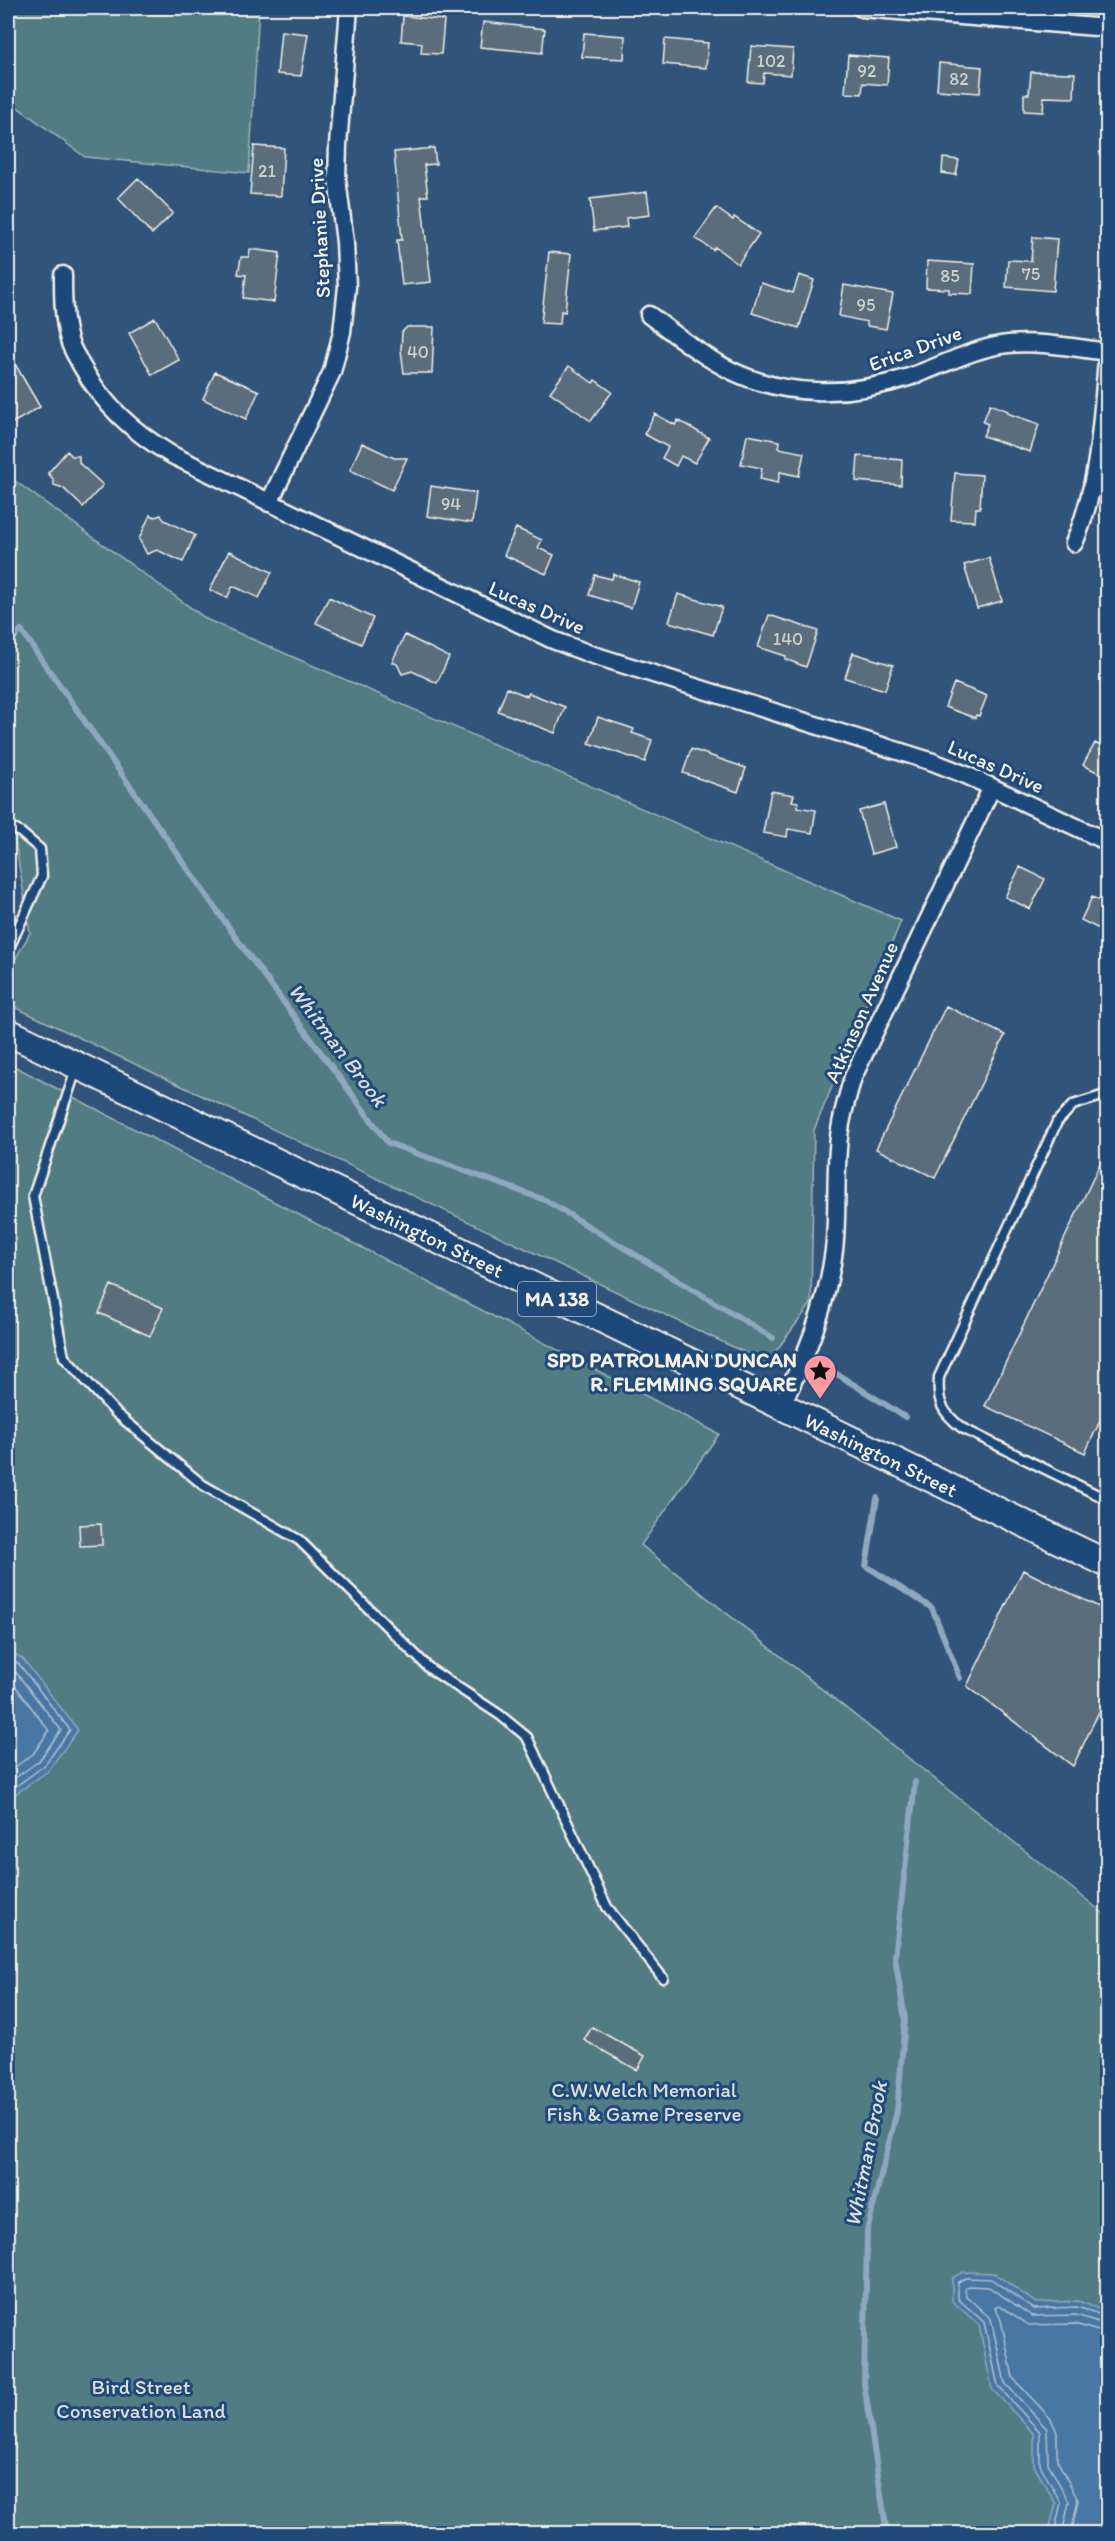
<svg xmlns="http://www.w3.org/2000/svg" width="1115" height="2541" viewBox="0 0 1115 2541" font-family="Itim,sans-serif">
	<style>
		.green { fill: #517c84; stroke: #a2b6b6; stroke-width: 1.5 }
		.water { fill: #4977a4; stroke: #8da8bf; stroke-width: 1.5 }
		.lines { fill: none; stroke-linecap: round; stroke-linejoin: round }
		.shore { stroke: #b0c0cd; stroke-width: 1.5 }
		.stream { stroke: #8da8bf; stroke-width: 6 }
		.building { fill: #5a6d7c; stroke: #f4f1e8; stroke-width: 1.5 }
		.lane-casing { stroke: #f4f1e8; stroke-width: 13 }
		.street-casing { stroke: #f4f1e8; stroke-width: 21 }
		.primary-casing { stroke: #f4f1e8; stroke-width: 30 }
		.lane { stroke: #1f4a7a; stroke-width: 8 }
		.street { stroke: #1f4a7a; stroke-width: 16 }
		.primary { stroke: #1f4a7a; stroke-width: 26 }
		.labels { text-anchor: middle; dominant-baseline: central; stroke-width: 6; stroke-linejoin: round; paint-order: stroke }
		.number-label { font-size: 18px; fill: #ced0cd }
		.shield { fill: #1f4a7a; stroke: #b4bfc7; stroke-width: 1.5 }
		.shield-label { font-size: 20px; font-weight: bold; fill: #f4f1e8 }
		.street-label { font-size: 21px; fill: #f4f1e8; stroke: #1f4a7a }
		.poi-label { font-size: 21px; font-weight: bold; fill: #f4f1e8; stroke: #1f4a7a; text-anchor: end }
		.park-label { font-size: 21px; fill: #dcdfd9; stroke: #1f4a7a }
		.water-label { font-size: 22px; font-style: italic; fill: #dadfde; stroke: #1f4a7a }
	</style>
	<rect width="100%" height="100%" fill="#31547b"/>
	<filter id="ink" filterUnits="userSpaceOnUse"><feTurbulence type="fractalNoise" baseFrequency=".0167" numOctaves="2"/><feDisplacementMap in="SourceGraphic" scale="12" xChannelSelector="R" yChannelSelector="G"/><feConvolveMatrix kernelMatrix="1 2 1 2 8 2 1 2 1" color-interpolation-filters="sRGB"/></filter>
	<g filter="url(#ink)">
		<!-- green -->
		<path class="green" d="M8 8H259L249 173 85 157 8 100Z
			M8 476 208 620 901 921 814 1130 811 1304 767 1363 8 1004V972L30 933 12 822 8 820Z
			M8 1063 719 1434 641 1545 1108 1917 1107 2533H8Z"/>
		<!-- water -->
		<path class="water" d="M8 1650 23 1659 78 1730 48 1771 8 1799Z
			M963 2272 994 2273 1036 2303 1078 2301 1107 2312V2533H1048L1056 2504 1034 2466V2434L992 2389 979 2325 952 2301V2278Z"/>
		<g class="lines">
			<!-- shore -->
			<path class="shore" d="M8 1657 19 1664 70 1730 44 1766 8 1792
				M8 1666 14 1670 61 1730 39 1761 8 1783
				M8 1676 49 1731 33 1754 8 1772
				M1054 2534 1061 2503 1040 2465V2432L998 2386 984 2322 958 2299V2282L965 2278 991 2279 1034 2309 1077 2307 1108 2317
				M1062 2534 1069 2502 1048 2463 1047 2429 1005 2383 991 2319 966 2296 965 2288 968 2286 989 2287 1032 2316 1076 2315 1108 2325
				M1071 2534 1078 2500 1057 2460V2432L1051 2419 1013 2378 1001 2320 995 2307 999 2305 1029 2325 1075 2324 1108 2334"/>
			<!-- stream -->
			<path class="stream" d="M8 645 21 630 239 942 388 1143 545 1200 773 1338
				M837 1374 905 1417
				M877 1498 866 1566 932 1608 960 1678
				M887 2534 864 2383 867 2231 897 2111 905 2020 895 1957 915 1782"/>
		</g>
		<!-- building -->
		<path class="building" d="M403 16 444 20 441 54 421 53 422 43 401 41Z
			M483 22 545 29 542 53 480 47Z
			M281 31 308 34 301 76 277 74Z
			M584 33 625 36 624 59 582 57Z
			M665 39 708 43 706 68 663 64Z
			M751 46 793 49 791 75 764 73 763 83 748 82Z
			M848 55 889 58 887 85 863 83 862 94 845 93Z
			M939 63 982 67 980 93 937 90Z
			M1031 72 1075 73 1074 98 1044 97 1043 112 1024 111V94H1029Z
			M254 146 284 148 281 196 250 194Z
			M434 148 436 164 424 165 428 196H421L431 282 402 285 397 240H402L394 152Z
			M943 158 959 160 956 175 942 173Z
			M138 178 173 213 152 234 118 198Z
			M647 192 650 215 626 218 627 227 594 231 590 199Z
			M716 208 733 220 734 217 759 234 738 264 715 247 713 250 695 238Z
			M1033 237 1057 239 1053 291 1006 287 1008 260 1031 261Z
			M250 249 280 253 274 302 243 298 246 275 238 274 241 257H249Z
			M549 252 571 254 565 312 561 311 560 324 541 323Z
			M927 261 974 264 972 294 949 293V289L926 288Z
			M799 275 814 280 799 328 752 313 761 283 793 293Z
			M844 285 893 294 886 329 867 326V322L839 316Z
			M155 318 179 360 152 375 129 333Z
			M407 327H434L432 373H404L401 350 402 332Z
			M8 352 40 407 13 423 8 413Z
			M569 366 593 383 595 380 612 392 591 421 550 392Z
			M215 372 259 391 246 419 203 399Z
			M990 404 1008 411 1007 413 1039 424 1030 452 983 436 988 424 983 422Z
			M655 414 675 425 678 420 709 438 695 463 681 456 676 466 662 458 668 447 644 434Z
			M747 435 780 441 779 448 804 453 799 476 780 472 778 483 760 479 762 468 741 464Z
			M362 443 394 458H407L392 490 350 470Z
			M67 451 72 456H79V463L103 485 83 507 63 488 54 485 53 479 48 473Z
			M858 456 902 460 901 485 856 481Z
			M955 473 982 475 980 508H976L975 521 951 520Z
			M431 486 476 493 472 523 427 516Z
			M150 515 155 517 161 515 164 520 195 535 183 562 157 550 147 554 139 539Z
			M516 528 542 540 538 548 554 555 546 574 504 555Z
			M229 551 272 572 259 598 233 586 227 598 210 590Z
			M989 558 1002 601 977 608 964 565Z
			M613 574 639 582 631 608 589 595 595 575 612 579Z
			M678 594 722 607 713 635 669 622Z
			M329 597 373 618 361 644 316 623Z
			M769 615 818 631 806 667 785 659 786 656 758 647Z
			M405 635 449 657 437 683 412 671 402 674 397 664 392 662Z
			M853 653 893 665 885 690 845 678Z
			M954 683 987 696 979 716 976 715 975 718 945 707Z
			M507 688 527 696 529 693 565 707 555 733 498 711Z
			M598 717 634 729 632 733 652 740 645 762 589 743Z
			M1095 743 1107 749V777L1083 765Z
			M691 749 746 768 738 792 683 773Z
			M771 791 794 795 792 801 798 802 797 807 816 810 812 833 788 829 787 837 763 833Z
			M884 804 896 847 871 854 859 811Z
			M1020 867 1045 879 1030 909 1005 897Z
			M1092 897 1107 904V933L1081 920Z
			M946 1006 1005 1035 935 1178 876 1149Z
			M1107 1149V1406L1085 1453 985 1406Z
			M111 1285 163 1308 150 1336 99 1313Z
			M101 1524 102 1545 80 1546 79 1525Z
			M1023 1570 1107 1611V1695L1073 1766 967 1686Z
			M592 2027 645 2056 637 2070 584 2040Z"/>
		<g class="lines">
			<!-- lane casing -->
			<g class="lane-casing">
				<path id="lane" d="M8 826 20 832 40 849 42 876 8 950
					M76 1070 33 1196 64 1357 117 1414 203 1485 299 1540 430 1669 500 1715 527 1737 607 1907 663 1978
					M1108 1094 1073 1105 1057 1122 939 1377C937 1403 942 1412 962 1428L1108 1500"/>
			</g>
			<!-- street casing -->
			<g class="street-casing">
				<path id="street" d="M861 8 1108 28
					M63 275C63 297 63 318 69 340 71 348 77 357 81 365 103 405 133 432 172 455L553 640 590 654 933 762 966 775 1108 842
					M649 315C676 335 702 356 732 371 788 398 852 396 909 377 942 366 973 348 1008 344 1041 341 1075 348 1108 352
					M269 503 332 372 342 332 347 287 345 242 337 179 338 145 349 8
					M1074 543C1101 481 1102 413 1108 347
					M781 1406C806 1356 827 1306 834 1250 838 1217 835 1183 838 1149 839 1125 846 1101 853 1077L992 787"/>
			</g>
			<!-- primary casing -->
			<g class="primary-casing">
				<g id="primary">
					<path id="s1" d="M8 1032 1108 1564"/>
				</g>
			</g>
			<!-- lane -->
			<use href="#lane" class="lane"/>
			<!-- street -->
			<use href="#street" class="street"/>
			<!-- primary -->
			<use href="#primary" class="primary"/>
		</g>
	</g>
	<!-- icons -->
	<defs>
		<g id="sight-pin" transform="scale(1.725)"><path d="M0 17L-7.5 6A9.5 9.5 0 1 1 7.5 6Z" fill="#ff9aa2" stroke="#1f4a7a"/><path d="M0-6L1.8-2.2L6-1.7L2.9 1.2L3.7 5.4L0 3.3L-3.7 5.4L-2.9 1.2L-6-1.7L-1.8-2.2Z" fill="#111"/></g>
	</defs>
	<g fill-rule="evenodd">
		<use href="#sight-pin" x="820" y="1371"/>
	</g>
	<g class="labels">
		<!-- number labels -->
		<g class="number-label">
			<text x="771" y="61">102</text>
			<text x="867" y="71">92</text>
			<text x="959" y="79">82</text>
			<text x="267" y="171">21</text>
			<text x="1031" y="274">75</text>
			<text x="950" y="276">85</text>
			<text x="866" y="305">95</text>
			<text x="418" y="352">40</text>
			<text x="451" y="504">94</text>
			<text x="788" y="639">140</text>
		</g>
		<!-- shield labels -->
		<rect class="shield" x="518" y="1282" width="78" height="34" rx="4.5"/>
		<g class="shield-label">
			<text x="557" y="1299">MA 138</text>
		</g>
		<!-- street labels -->
		<g class="street-label">
			<text transform="translate(319 228) rotate(-93)">Stephanie Drive</text>
			<text transform="translate(915 348) rotate(-20)">Erica Drive</text>
			<text transform="translate(537 607) rotate(24)">Lucas Drive</text>
			<text transform="translate(996 766) rotate(24)">Lucas Drive</text>
			<text transform="translate(861 1012) rotate(-66)">Atkinson Avenue</text>
			<text stroke="none"><textPath href="#s1" startOffset="466">Washington Street</textPath></text>
			<text stroke="none"><textPath href="#s1" startOffset="970">Washington Street</textPath></text>
		</g>
		<!-- poi labels -->
		<g class="poi-label">
			<text x="797" y="1359">SPD PATROLMAN DUNCAN<tspan x="797" dy="24">R. FLEMMING SQUARE</tspan></text>
		</g>
		<!-- park labels -->
		<g class="park-label">
			<text x="644" y="2089">C.W.Welch Memorial<tspan x="644" dy="24">Fish &amp; Game Preserve</tspan></text>
			<text x="141" y="2386">Bird Street<tspan x="141" dy="24">Conservation Land</tspan></text>
		</g>
		<!-- water labels -->
		<g class="water-label">
			<text transform="translate(338 1045) rotate(53)">Whitman Brook</text>
			<text transform="translate(866 2154) rotate(-79)">Whitman Brook</text>
		</g>
	</g>
	<!-- margin -->
	<rect width="1115" height="2541" fill="none" stroke="#1f4a7a" stroke-width="30"/>
	<rect x="15" y="15" width="1085" height="2511" fill="none" stroke="#f4f1e8" stroke-width="2" filter="url(#ink)"/>
</svg>
